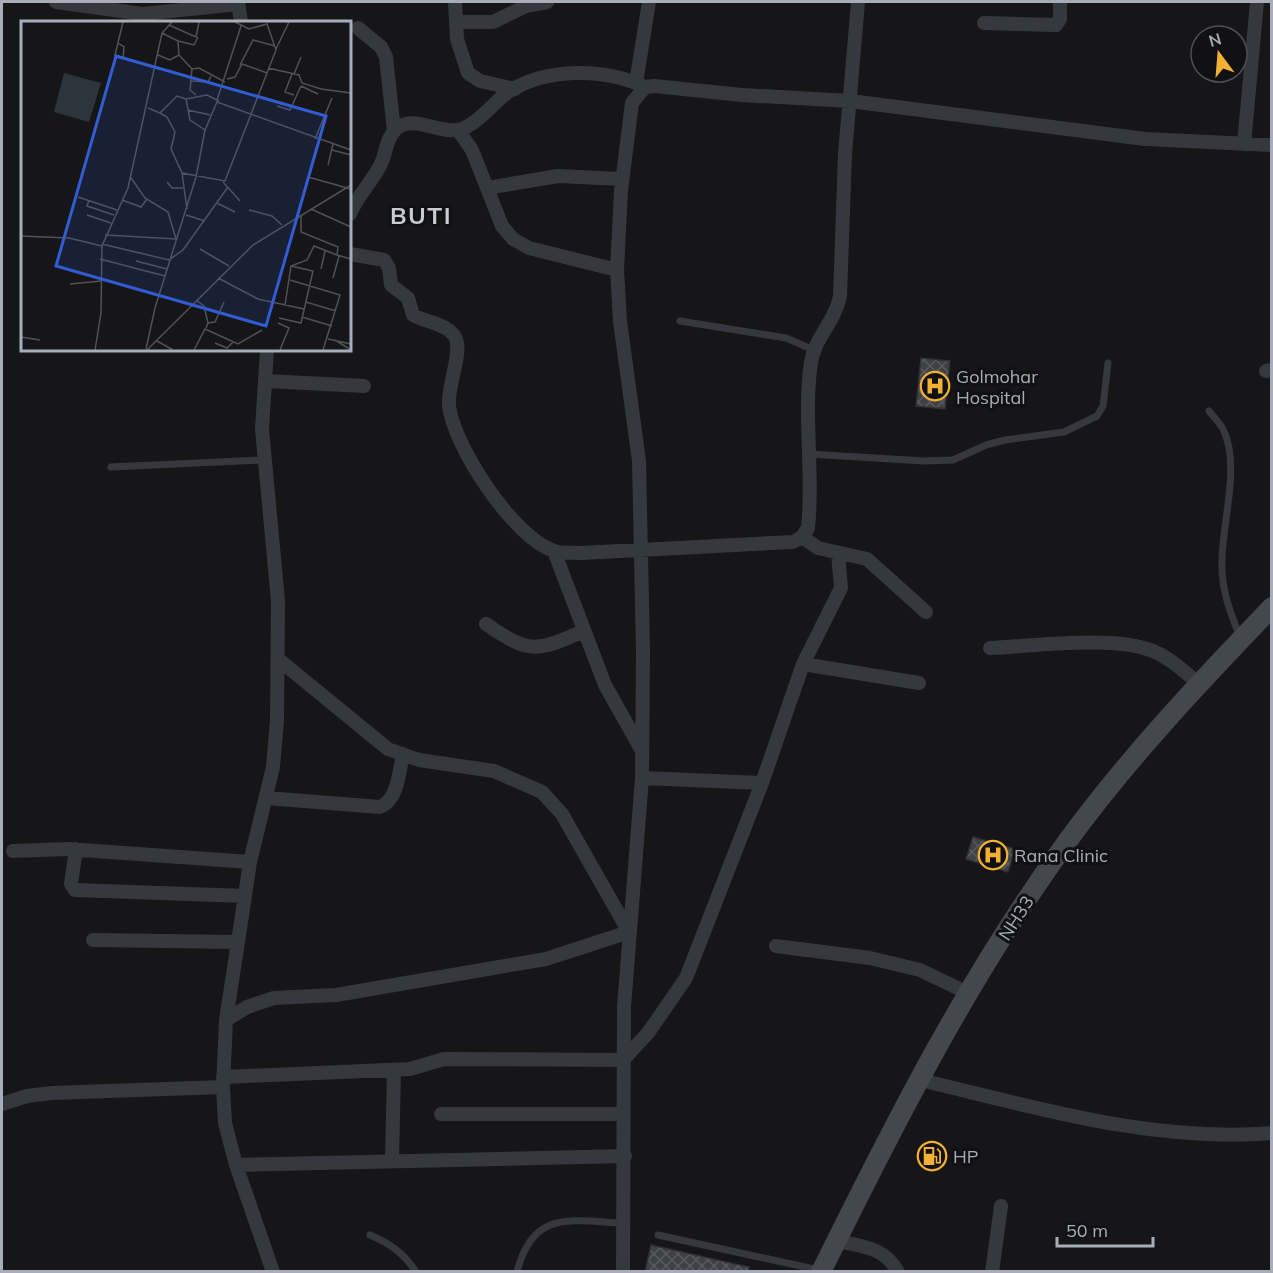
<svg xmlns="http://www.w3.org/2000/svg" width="1273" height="1273" viewBox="0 0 1273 1273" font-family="Mulish,sans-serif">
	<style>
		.building { fill: url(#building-cross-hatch); stroke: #303034; stroke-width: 1.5 }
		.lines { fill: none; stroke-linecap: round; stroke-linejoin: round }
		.service { stroke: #37383d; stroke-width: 7 }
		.minor { stroke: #37383d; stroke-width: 14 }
		.secondary { stroke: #45474d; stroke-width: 20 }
		.labels { text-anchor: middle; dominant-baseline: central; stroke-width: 6; stroke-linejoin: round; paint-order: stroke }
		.poi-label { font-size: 18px; fill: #a8adb8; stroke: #111113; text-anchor: start }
		.street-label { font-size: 18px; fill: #a8adb8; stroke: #111113 }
		.district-label { font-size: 24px; font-weight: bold; letter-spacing: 1.5px; fill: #c9ccd4; stroke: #111113 }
		.inset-road { fill: none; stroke: #505258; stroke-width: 1.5 }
		.view { fill: #325cd3; fill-opacity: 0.15; stroke: #325cd3; stroke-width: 3 }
		.inset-edge { fill: none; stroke: #a8adb8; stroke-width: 3 }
	</style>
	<defs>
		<pattern id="building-cross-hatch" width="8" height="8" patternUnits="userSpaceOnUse" patternTransform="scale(1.5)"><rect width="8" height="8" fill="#404145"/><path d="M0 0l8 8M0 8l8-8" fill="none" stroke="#595a5e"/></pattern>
	</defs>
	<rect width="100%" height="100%" fill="#161618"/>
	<!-- building -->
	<path class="building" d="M921 358 950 361 945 409 916 406Z
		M973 837 1015 849 1008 872 966 859Z
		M651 1245 749 1267 748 1272H645Z"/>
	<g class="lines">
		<!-- service -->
		<path class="service" d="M680 321 786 338 814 350
			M1209 411C1213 416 1219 422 1223 429 1241 465 1222 523 1222 561 1221 589 1230 612 1240 637
			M809 454 924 461 953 460 986 445 1005 440 1064 432 1097 416 1103 406 1108 363
			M111 467 263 460
			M370 1235C389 1243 404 1253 416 1272
			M658 1235 819 1270
			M517 1272C533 1209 571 1221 624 1223"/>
		<!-- minor -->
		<path class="minor" d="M56 2 143 14 238 4
			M238 2 241 22
			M455 2 457 39 468 73 480 81 515 89
			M456 22H493L526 6 547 2
			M984 23 1056 25 1060 19V2
			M358 28 381 47 386 57 394 131
			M636 83 649 2
			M458 130 472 150 502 226 513 239 529 248 617 270
			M1244 144 1257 2
			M487 188 558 176 622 179
			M350 214C357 196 372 182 381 164 386 153 386 139 395 130 412 112 441 136 461 129 479 123 493 103 508 92 547 67 605 68 645 87
			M350 254 384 260 389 268 391 285 408 298 413 315C425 322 450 324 456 339 462 354 447 387 449 406 454 447 514 538 554 551 561 554 573 552 581 553L793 542 802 537 808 528C814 473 803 417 811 362 815 337 835 322 840 296L845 154 858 2
			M267 350 262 429 278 601 277 720 273 767 250 862 238 942 226 1020 223 1087 225 1123 236 1165 273 1272
			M1266 371 1272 370
			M266 381 364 386
			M802 537 818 548 867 559 926 612
			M554 551 605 685 641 749
			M486 624C530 654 535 652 584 631
			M990 648C1033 646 1114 635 1153 651 1170 658 1185 672 1199 684
			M803 664 919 683
			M642 778 762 783
			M266 798 380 807C398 800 399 772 403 754
			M76 849 71 884 75 890 245 896
			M13 851 68 849 250 862
			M93 940 238 942
			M776 946 870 958 920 970 970 994
			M226 1020 247 1007 274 998 336 995 546 959 629 932 562 814 542 792 494 771 419 760 388 749 278 659
			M223 1077 410 1069 444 1059 623 1060 648 1033 686 978 762 783 803 664 841 588 838 553
			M920 1080C1035 1107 1152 1143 1272 1133
			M2 1104 27 1096 52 1093 223 1087
			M441 1114H624
			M392 1159 394 1070
			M236 1165 625 1156
			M837 1241C861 1246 885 1247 898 1272
			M623 1272 624 1007 642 778 643 651 639 461 620 321 617 270 621 191 632 103 645 87 654 86 742 95 850 101 1145 139 1272 145
			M992 1272 1001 1206"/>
		<!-- secondary -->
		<path class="secondary" d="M821 1272C894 1124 971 972 1069 839 1130 756 1200 682 1272 607"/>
	</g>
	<!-- icons -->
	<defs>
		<g id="hospital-ring" transform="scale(1.5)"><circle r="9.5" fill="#111113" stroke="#f2b134" stroke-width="1.5"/><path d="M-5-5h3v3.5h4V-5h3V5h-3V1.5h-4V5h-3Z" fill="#f2b134"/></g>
		<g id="fuel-ring" transform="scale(1.5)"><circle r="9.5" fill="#111113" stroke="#f2b134" stroke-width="1.5"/><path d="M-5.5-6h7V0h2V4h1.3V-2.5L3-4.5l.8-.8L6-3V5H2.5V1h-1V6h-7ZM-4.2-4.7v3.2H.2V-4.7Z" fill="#f2b134"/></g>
	</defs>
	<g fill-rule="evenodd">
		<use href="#hospital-ring" x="935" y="386"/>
		<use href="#hospital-ring" x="993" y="855"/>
		<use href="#fuel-ring" x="932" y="1156"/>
	</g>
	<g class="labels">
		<!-- poi labels -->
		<g class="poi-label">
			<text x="956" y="376">Golmohar<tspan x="956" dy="21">Hospital</tspan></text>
			<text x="1014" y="855">Rana Clinic</text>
			<text x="953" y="1156">HP</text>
		</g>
		<!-- street labels -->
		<g class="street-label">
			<text transform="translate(1016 918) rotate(-57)">NH33</text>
		</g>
		<!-- district labels -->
		<g class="district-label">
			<text x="421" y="215">BUTI</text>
		</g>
	</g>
	<!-- overview -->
	<g transform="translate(21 21)">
		<rect width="330" height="330" fill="#161618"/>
		<path d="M43 52 80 62 68 101 33 91Z" fill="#2c353c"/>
		<path class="inset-road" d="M102 1 94 34 134 47M148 4 175 16 178 1M141 12 157 20 158 34 171 48 169 69 175 74M157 20 173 24 177 16M97 22 103 26 102 37M255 28 268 1M137 34 149 39 158 34M219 44 232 19 254 25M247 47 278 54 281 62 300 68 330 72M171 48 178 47 204 61M271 53 264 71 273 74M273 53 280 36M206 58 214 56 221 43 246 52M169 60 187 61 190 55M280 65 297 73M165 78 169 99 184 109M196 79 220 5M256 85 269 89 280 65M127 87 139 92 156 75 165 78 186 74 198 80M167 89 189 94M139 92 146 96 154 111 150 128 161 152 204 160 255 29 246 3 228 8 214 1M294 118 311 77M311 129 330 134M307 144 312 123M161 152 166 188M287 156 330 168M146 161 151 167H162M202 161 219 180M57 176 96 189M68 179 66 185 93 194M101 179 120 186 126 178M196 182 214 191M290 188 330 206M228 189 251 195 261 204M66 194 90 202M165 194 184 200M280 194V211L317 226 316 234 330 238M84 214 155 218 147 191 124 177 110 157M0 215 48 217 81 225M81 223 148 239 162 229 207 166M179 228 208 245M79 238 144 255M115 240 146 248M300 248 304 230M197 257 237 278 283 288M312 257 318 235M269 259 319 274 302 329M49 263 80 260M176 280 183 285 187 302M285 281 315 290M264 284 270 245 286 239 293 225 316 234M281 296 311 305M258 297 280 302 292 250 270 245M257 302 268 307 259 329M185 307 187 302 194 301 203 281M0 316 19 319M307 318 330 323M314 319 330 329M136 320 152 329M194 322 206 327 212 321M125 328 134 287 175 156 184 109 196 81 330 129M74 329 80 292 81 225 107 167 141 12 151 1M126 329 232 224 330 164M173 329 184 308 217 323 241 309"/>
		<path class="view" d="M95 35 305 95 245 305 35 245Z"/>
		<rect width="330" height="330" class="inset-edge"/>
	</g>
	<!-- border -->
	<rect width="1273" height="1273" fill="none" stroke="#a8adb8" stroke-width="6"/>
	<!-- north arrow -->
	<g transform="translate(1219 54) rotate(344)"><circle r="28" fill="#111113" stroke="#4d4f55" stroke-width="1.5"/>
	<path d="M0-4.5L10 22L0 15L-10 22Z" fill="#f2b134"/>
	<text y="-9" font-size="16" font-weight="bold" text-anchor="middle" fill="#a8adb8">N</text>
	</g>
	<!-- scale -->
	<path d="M1057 1237v9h96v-9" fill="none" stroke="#a8adb8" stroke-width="3"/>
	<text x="1066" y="1237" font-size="18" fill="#a8adb8" stroke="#111113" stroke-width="4.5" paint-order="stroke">50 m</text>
</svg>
